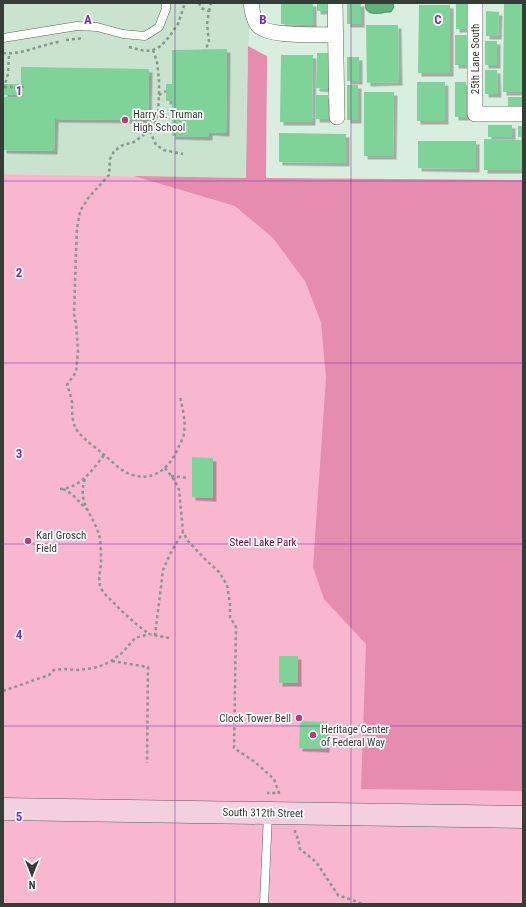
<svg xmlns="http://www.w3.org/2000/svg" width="526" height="907" viewBox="0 0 526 907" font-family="'Roboto Condensed',sans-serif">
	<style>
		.built { fill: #c9e3cf }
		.green { fill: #f9b6cf }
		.forest { fill: #e58caf }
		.water { fill: #5fb17a; stroke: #528e66 }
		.building { fill: #7fd298; filter: url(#shadow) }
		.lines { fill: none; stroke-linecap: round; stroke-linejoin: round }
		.lane-casing { stroke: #56675b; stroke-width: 9 }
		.street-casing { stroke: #56675b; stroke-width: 16 }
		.secondary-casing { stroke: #56675b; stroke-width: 23 }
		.path { stroke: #88968b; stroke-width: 2.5; stroke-dasharray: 3 3; stroke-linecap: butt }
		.lane { stroke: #fff; stroke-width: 8 }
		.street { stroke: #fff; stroke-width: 15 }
		.secondary { stroke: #f4cfdf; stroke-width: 22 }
		.grid { fill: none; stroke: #7b2cbf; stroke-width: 1; stroke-opacity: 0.55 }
		.poi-dot { fill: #bf3879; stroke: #fff; stroke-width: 1.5 }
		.labels { text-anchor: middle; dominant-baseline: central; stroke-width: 3.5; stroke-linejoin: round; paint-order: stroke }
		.street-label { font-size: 11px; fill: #353d37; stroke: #fff }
		.poi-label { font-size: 11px; fill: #353d37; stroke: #fff; text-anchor: start }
		.park-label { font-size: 11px; fill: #6f003f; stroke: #fff }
		.grid-label { font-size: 13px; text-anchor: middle; font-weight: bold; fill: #7b2cbf; stroke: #fff; stroke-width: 3.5; stroke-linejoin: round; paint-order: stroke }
	</style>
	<defs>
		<filter id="shadow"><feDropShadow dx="3.5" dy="3.5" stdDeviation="0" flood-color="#0004"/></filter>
	</defs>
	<rect width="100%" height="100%" fill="#daeedf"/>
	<!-- built -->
	<path class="built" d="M3 3H251L247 66 246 178 3 174Z"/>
	<!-- green -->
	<path class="green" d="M3 174 266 179 523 180V904H3Z"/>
	<!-- forest -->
	<path class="forest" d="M248 46 267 56 266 178 523 180V791L361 789 366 644 324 599 313 567 326 378 321 322 305 281 273 238 235 206 134 176 246 178Z"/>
	<!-- water -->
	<path class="water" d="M366 3H393L394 7 391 12C388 12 385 12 382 13 374 14 363 14 366 3Z"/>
	<!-- building -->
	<path class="building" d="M281 3H313V25L281 24Z
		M317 3H329V11H317Z
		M347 3H361V24H347Z
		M456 3H468L467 29H456Z
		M504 3H523V92H503Z
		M419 5H450V73H418Z
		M486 11 499 12 498 36H486Z
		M366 25H398L399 82 367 83Z
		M455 35H467V65H455Z
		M485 41H497V65H485Z
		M227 49 226 133 209 132V137L172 136V101H166V84H172V50Z
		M317 53H329L328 89 316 88Z
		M281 55H313L312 122H280Z
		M347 57H359V81H347Z
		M21 67 149 69 148 120 55 119 54 151 3 150V97H24L23 95H4V84H21Z
		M485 70H497L498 94H485Z
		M417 82H445V121H417Z
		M455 82H466V117H455Z
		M347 85H358V120H347Z
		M364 92H394L393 156H364Z
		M316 95H328V119H316Z
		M508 97H523V109H508Z
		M488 125H512V137H488Z
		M518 126H523V137H518Z
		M279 133 346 134V163L279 162Z
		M484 139 523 140V170H484Z
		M418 141H476V169L418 168Z
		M192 457 213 458V498L192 497Z
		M279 656H298V683H279Z
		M300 721 327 722 326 749 299 748Z"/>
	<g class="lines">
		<!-- lane casing -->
		<g class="lane-casing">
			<path id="lane" d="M3 38 77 26 97 27 123 34 145 36 159 27 166 9V3
				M264 904 268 814"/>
		</g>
		<!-- street casing -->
		<g class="street-casing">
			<path id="street" d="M251 3C252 10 253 18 257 24 265 38 320 34 336 35
				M335 3 337 117
				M475 3V114H523"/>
		</g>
		<!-- secondary casing -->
		<g class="secondary-casing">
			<path id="secondary" d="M3 809 523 817"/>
		</g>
		<!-- path -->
		<path class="path" d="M199 3 201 8 209 11 207 24 209 42 205 50
			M209 11 211 3
			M66 40 84 38
			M129 47 145 51 153 50 161 46 169 37 178 24 185 3
			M153 50 157 62 159 79V95L158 114 153 128 134 142 123 145 114 151 110 159 109 175 89 197 80 211 77 229 76 252 74 314 76 323 78 351 76 372 67 385C69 390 71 396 72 402 72 411 72 421 76 429 83 439 94 446 103 454 112 461 121 472 133 475 155 482 171 466 179 446 181 442 184 437 184 432 186 420 182 407 180 396
			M3 53C23 55 39 45 59 42
			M4 87H24
			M3 88 4 87 8 74 9 54
			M159 95 166 91
			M150 131 156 145 164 150 183 154
			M165 468 175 481 179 490 183 532 188 541 206 560 219 572 227 585 230 603V617L236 627 234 748 255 762 274 779 279 793H267
			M171 476 189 478
			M85 479C76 504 96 517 100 539 101 547 101 556 101 564 100 573 97 582 102 590 105 595 109 598 113 602 124 614 136 624 149 634
			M60 489C81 488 93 469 104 455
			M63 489 72 494 86 509
			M155 636 163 570 170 554 183 532
			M112 661 148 667 147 763
			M3 691 49 675 54 670 65 669 78 670 94 668 103 665 111 661 122 653 135 638 149 634 169 638
			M295 830V832L298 839 300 849 316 862 338 895 363 904"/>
		<!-- lane -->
		<use href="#lane" class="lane"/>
		<!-- street -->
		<use href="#street" class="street"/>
		<!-- secondary -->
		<use href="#secondary" class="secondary"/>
	</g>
	<!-- grid -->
	<path class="grid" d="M175 3V904M351 3V904M3 181H523M3 363H523M3 544H523M3 726H523"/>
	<!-- markers -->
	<g class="poi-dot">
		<circle cx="125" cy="120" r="4"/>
		<circle cx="28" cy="541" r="4"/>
		<circle cx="299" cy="718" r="4"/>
		<circle cx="313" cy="735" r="4"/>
	</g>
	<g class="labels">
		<!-- street labels -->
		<g class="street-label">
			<text transform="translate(475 59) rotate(-90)">25th Lane South</text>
			<text transform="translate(263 813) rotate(1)">South 312th Street</text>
		</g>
		<!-- poi labels -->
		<g class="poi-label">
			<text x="133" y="114">Harry S. Truman<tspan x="133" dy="13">High School</tspan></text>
			<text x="36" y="535">Karl Grosch<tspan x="36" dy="13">Field</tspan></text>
			<text x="291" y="718" text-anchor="end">Clock Tower Bell</text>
			<text x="321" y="729">Heritage Center<tspan x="321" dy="13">of Federal Way</tspan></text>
		</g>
		<!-- park labels -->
		<g class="park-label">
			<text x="263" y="542">Steel Lake Park</text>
		</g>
	</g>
	<g class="grid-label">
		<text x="88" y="24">A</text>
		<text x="263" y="24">B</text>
		<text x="438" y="24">C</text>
		<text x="19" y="95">1</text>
		<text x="19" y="277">2</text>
		<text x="19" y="458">3</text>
		<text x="19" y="639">4</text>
		<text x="19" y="821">5</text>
	</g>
	<!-- border -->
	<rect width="526" height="907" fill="none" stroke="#353d37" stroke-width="8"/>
	<!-- north arrow -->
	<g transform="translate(32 875) rotate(180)" stroke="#ffffff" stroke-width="3" paint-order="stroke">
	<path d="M0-3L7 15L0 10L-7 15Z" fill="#353d37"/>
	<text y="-6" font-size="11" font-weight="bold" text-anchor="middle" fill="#353d37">N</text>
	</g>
</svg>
